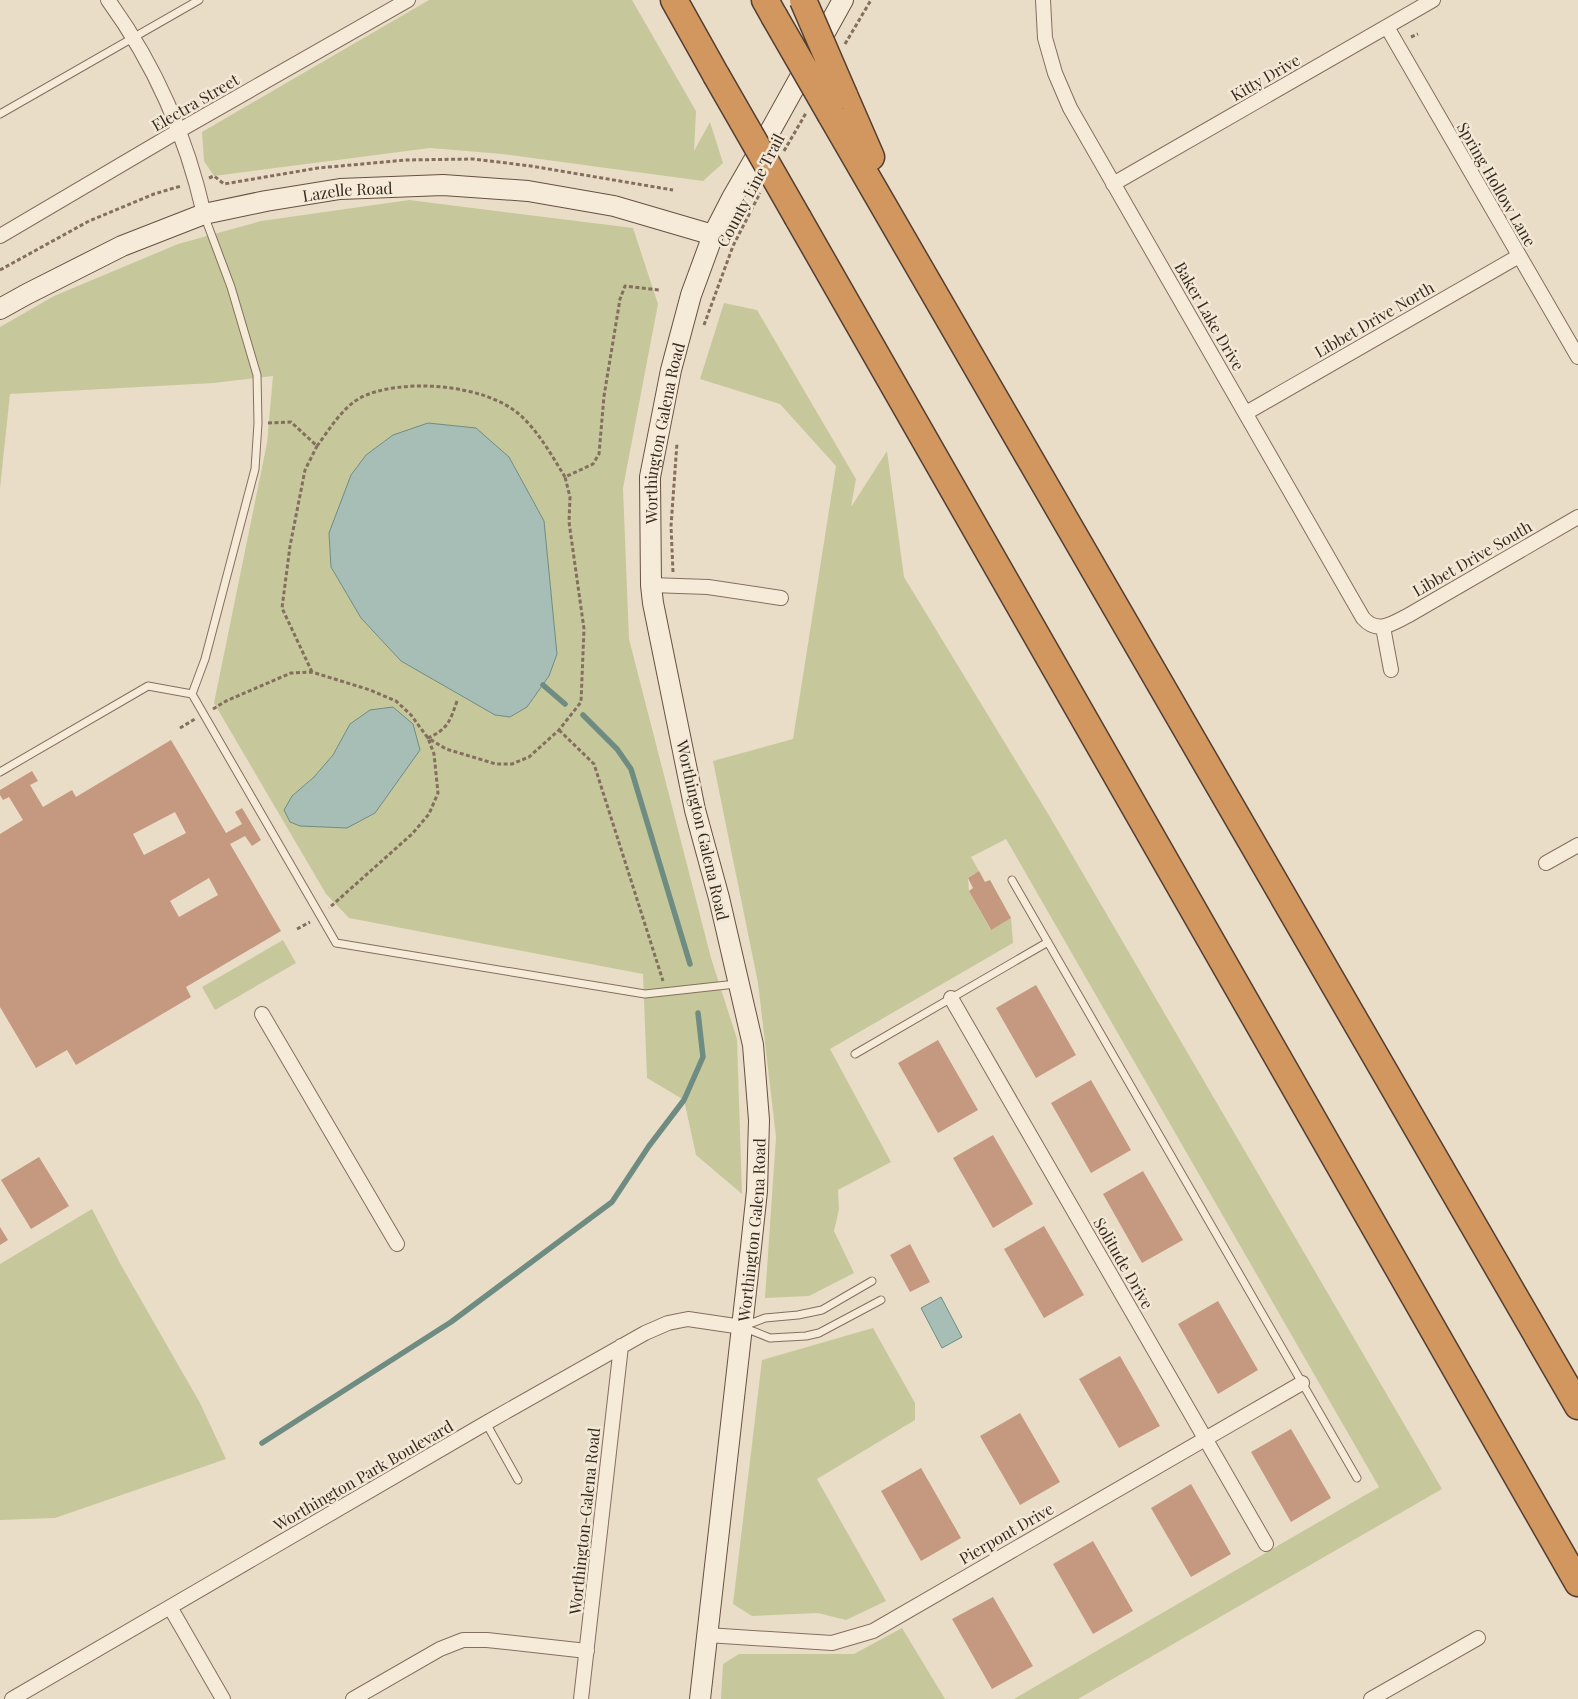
<svg xmlns="http://www.w3.org/2000/svg" width="1578" height="1699" viewBox="0 0 1578 1699" font-family="'Playfair Display',serif">
	<style>
		.green { fill: #c6c89b; fill-rule: evenodd }
		.water { fill: #a7beb6; stroke: #6f8c83 }
		.lines { fill: none; stroke-linecap: round; stroke-linejoin: round }
		.stream { stroke: #6f8c83; stroke-width: 5.5 }
		.building { fill: #c59880; fill-rule: evenodd }
		.lane-casing { stroke: #846f5e; stroke-width: 9 }
		.street-casing { stroke: #846f5e; stroke-width: 16 }
		.secondary-casing { stroke: #665141; stroke-width: 22 }
		.highway-casing { stroke: #533e31; stroke-width: 29 }
		.path { stroke: #846f5e; stroke-width: 3; stroke-dasharray: 4 2.5; stroke-linecap: butt }
		.lane { stroke: #f6ebd9; stroke-width: 7 }
		.street { stroke: #f6ebd9; stroke-width: 14 }
		.secondary { stroke: #f6ebd9; stroke-width: 20 }
		.highway { stroke: #d2975f; stroke-width: 26 }
		.highway-bridge-casing { stroke: #533e31; stroke-width: 29; stroke-linecap: butt }
		.highway-bridge { stroke: #d2975f; stroke-width: 26 }
		.labels { text-anchor: middle; dominant-baseline: central; stroke-width: 5; stroke-linejoin: round; paint-order: stroke }
		.street-label { font-size: 16px; fill: #362920; stroke: #f2e8d5 }
	</style>
	<rect width="100%" height="100%" fill="#eaddc7"/>
	<!-- green -->
	<path class="green" d="M429 0H632L696 111 694 151 710 122 723 163 703 181 502 154 430 148 214 176 204 161 202 132Z
		M409 200 633 228 658 304 623 488 629 639 711 958 737 1039 742 1194 696 1155 684 1100 647 1078 643 974 349 918 326 894 214 703 267 443 273 376 214 383 10 394 0 488V327L54 296 178 244 261 221ZM428 423 544 521 557 654 549 676 527 707 510 717 495 715 401 661 361 618 331 567 329 533 366 455 393 435ZM350 724 300 826 292 796 314 777 333 755Z
		M724 303 757 310 856 479 851 507 887 451 904 577 1050 817 1442 1489 1078 1699H1014L1379 1487 1006 839 971 857 979 871 968 878 969 891 990 929 1011 918 1013 943 830 1049 891 1162 838 1190 839 1209 834 1231 854 1273 809 1296 765 1298 776 1137 758 983 713 761 793 739 836 466 780 404 700 379Z
		M283 940 296 963 215 1010 202 987Z
		M92 1209 121 1265 200 1403 226 1459 55 1518 0 1520V1264Z
		M873 1328 915 1403V1420L817 1479 886 1601 846 1620 818 1613 752 1616 733 1604 762 1360Z
		M902 1628 945 1699H721L723 1664 739 1654H854Z"/>
	<!-- water -->
	<path class="water" d="M428 423 476 428 509 457 544 521 557 654 549 676 527 707 510 717 495 715 401 661 361 618 331 567 329 533 351 475 366 455 393 435Z
		M393 707 413 724 420 750 375 813 347 828 300 826 290 822 284 810 292 796 314 777 333 755 350 724 370 710Z
		M941 1297 962 1337 942 1348 921 1308Z"/>
	<g class="lines">
		<!-- stream -->
		<path class="stream" d="M543 685 565 704
			M583 715 617 749 631 769 690 964
			M262 1443 451 1322 612 1202 649 1146 684 1100 703 1057 698 1013"/>
	</g>
	<!-- building -->
	<path class="building" d="M171 740 226 833 242 824 235 812 242 808 261 840 252 846 245 836 230 844 281 931 186 987 191 997 76 1065 67 1050 36 1068 0 1007V834L23 820 9 797 3 800 0 795V790L32 771 38 781 30 785 43 807 72 790 76 797ZM175 812 186 833 144 855 133 834ZM209 878 218 895 179 917 170 901Z
		M979 871 985 882 990 880 1011 918 991 930 969 891 973 888 968 878Z
		M1036 985 1076 1055 1036 1078 996 1008Z
		M938 1040 978 1110 938 1133 898 1063Z
		M1091 1080 1131 1150 1091 1173 1051 1103Z
		M993 1135 1033 1204 993 1228 953 1158Z
		M39 1157 69 1206 31 1229 1 1180Z
		M1143 1171 1183 1240 1142 1263 1103 1194Z
		M1044 1226 1084 1295 1044 1318 1004 1249Z
		M0 1227 8 1240 0 1245Z
		M910 1244 930 1282 910 1292 890 1255Z
		M1218 1301 1258 1370 1218 1394 1178 1324Z
		M1120 1356 1160 1426 1119 1448 1079 1379Z
		M1020 1413 1060 1482 1020 1505 980 1436Z
		M1291 1429 1331 1498 1291 1522 1251 1452Z
		M921 1468 961 1538 921 1561 881 1491Z
		M1191 1484 1231 1554 1191 1577 1151 1508Z
		M1093 1541 1133 1611 1093 1634 1053 1564Z
		M993 1597 1033 1666 992 1689 952 1619Z"/>
	<g class="lines">
		<!-- lane casing -->
		<g class="lane-casing">
			<path id="lane" d="M0 114 199 0
				M204 215 231 287 257 375 258 423 255 469 205 659 192 694 336 943 645 994 736 984
				M0 772 148 686 192 694
				M1012 880 1357 1478
				M855 1054 1048 942
				M744 1326 765 1318 798 1315 822 1310 872 1281
				M745 1328 770 1338 806 1336 819 1333 881 1300
				M486 1423 518 1480"/>
		</g>
		<!-- street casing -->
		<g class="street-casing">
			<path id="street" d="M108 0C156 66 186 135 204 214
				M1043 0 1045 38 1055 73 1070 108 1363 618C1378 635 1393 623 1409 615L1578 517
				M1387 27 1578 357
				M1113 184 1433 0
				M0 236 180 130 408 0
				M1246 413 1519 256
				M651 585 708 587 781 598
				M1383 627 1391 670
				M1546 863 1578 845
				M951 998 1266 1544
				M262 1014 397 1244
				M170 1607 223 1699
				M707 1635 832 1643 873 1631 1302 1383
				M12 1699 486 1423 645 1333 668 1323 688 1319 742 1327
				M353 1699 440 1649 463 1640H487L587 1651
				M581 1699 621 1346
				M1371 1699 1478 1638"/>
		</g>
		<!-- secondary casing -->
		<g class="secondary-casing">
			<g id="secondary">
				<path id="s1" d="M0 309 27 294 122 246 204 214 266 201 340 189 443 185 528 191 614 206 713 235"/>
				<path id="s2" d="M700 1699 751 1247 757 1191 759 1120 753 1045 719 898 695 810 653 603 651 585 650 477 671 370 691 295 713 235 732 198 758 153 843 0"/>
			</g>
		</g>
		<!-- highway casing -->
		<g class="highway-casing">
			<path id="highway" d="M674 0 716 75
				M765 0 774 16
				M844 95 871 157
				M831 115 1578 1406
				M798 218 1578 1583"/>
		</g>
		<!-- path -->
		<path class="path" d="M1411 37 1418 34
			M845 44 871 0
			M784 151 806 113
			M209 178 214 176 224 184 318 168 406 160 473 159 531 166 673 190
			M0 270 89 221 154 194 181 186
			M704 325 733 246 760 193
			M268 423 291 422 317 446C329 430 342 408 360 398 400 377 486 384 520 415 539 432 552 456 565 477L593 464 599 454 604 396 620 299 625 286 659 290
			M673 572 671 526 677 443
			M312 672 282 608 290 546 305 470 317 446
			M457 701C450 721 448 729 428 738L446 749 496 764H512L529 757 559 730 581 702 584 629 569 522 570 497 565 477
			M213 709 226 701 291 673 312 672 370 690 396 701 411 715 428 738 434 754 438 793 429 814 412 834 329 908
			M180 728 195 719
			M559 730 594 764 663 981
			M297 929 310 922"/>
		<!-- lane -->
		<use href="#lane" class="lane"/>
		<!-- street -->
		<use href="#street" class="street"/>
		<!-- secondary -->
		<use href="#secondary" class="secondary"/>
		<!-- highway -->
		<use href="#highway" class="highway"/>
		<!-- highway-bridge casing -->
		<g class="highway-bridge-casing">
			<path id="highway-bridge" d="M803 0 844 95
				M774 16 831 115
				M716 75 798 218"/>
		</g>
		<!-- highway-bridge -->
		<use href="#highway-bridge" class="highway-bridge"/>
	</g>
	<g class="labels">
		<!-- street labels -->
		<g class="street-label">
			<text transform="translate(1265 77) rotate(-30)">Kitty Drive</text>
			<text transform="translate(195 102) rotate(-30)">Electra Street</text>
			<text transform="translate(1497 184) rotate(60)">Spring Hollow Lane</text>
			<text transform="translate(750 190) rotate(-62)">County Line Trail</text>
			<text stroke="none"><textPath href="#s1" startOffset="371">Lazelle Road</textPath></text>
			<text transform="translate(1210 316) rotate(60)">Baker Lake Drive</text>
			<text transform="translate(1374 319) rotate(-30)">Libbet Drive North</text>
			<text stroke="none"><textPath href="#s2" startOffset="1282">Worthington Galena Road</textPath></text>
			<text transform="translate(1472 558) rotate(-30)">Libbet Drive South</text>
			<text transform="translate(703 830) rotate(77)">Worthington Galena Road</text>
			<text stroke="none"><textPath href="#s2" startOffset="472">Worthington Galena Road</textPath></text>
			<text transform="translate(1124 1263) rotate(60)">Solitude Drive</text>
			<text transform="translate(363 1475) rotate(-30)">Worthington Park Boulevard</text>
			<text transform="translate(584 1521) rotate(-84)">Worthington-Galena Road</text>
			<text transform="translate(1006 1533) rotate(-30)">Pierpont Drive</text>
		</g>
	</g>
</svg>
